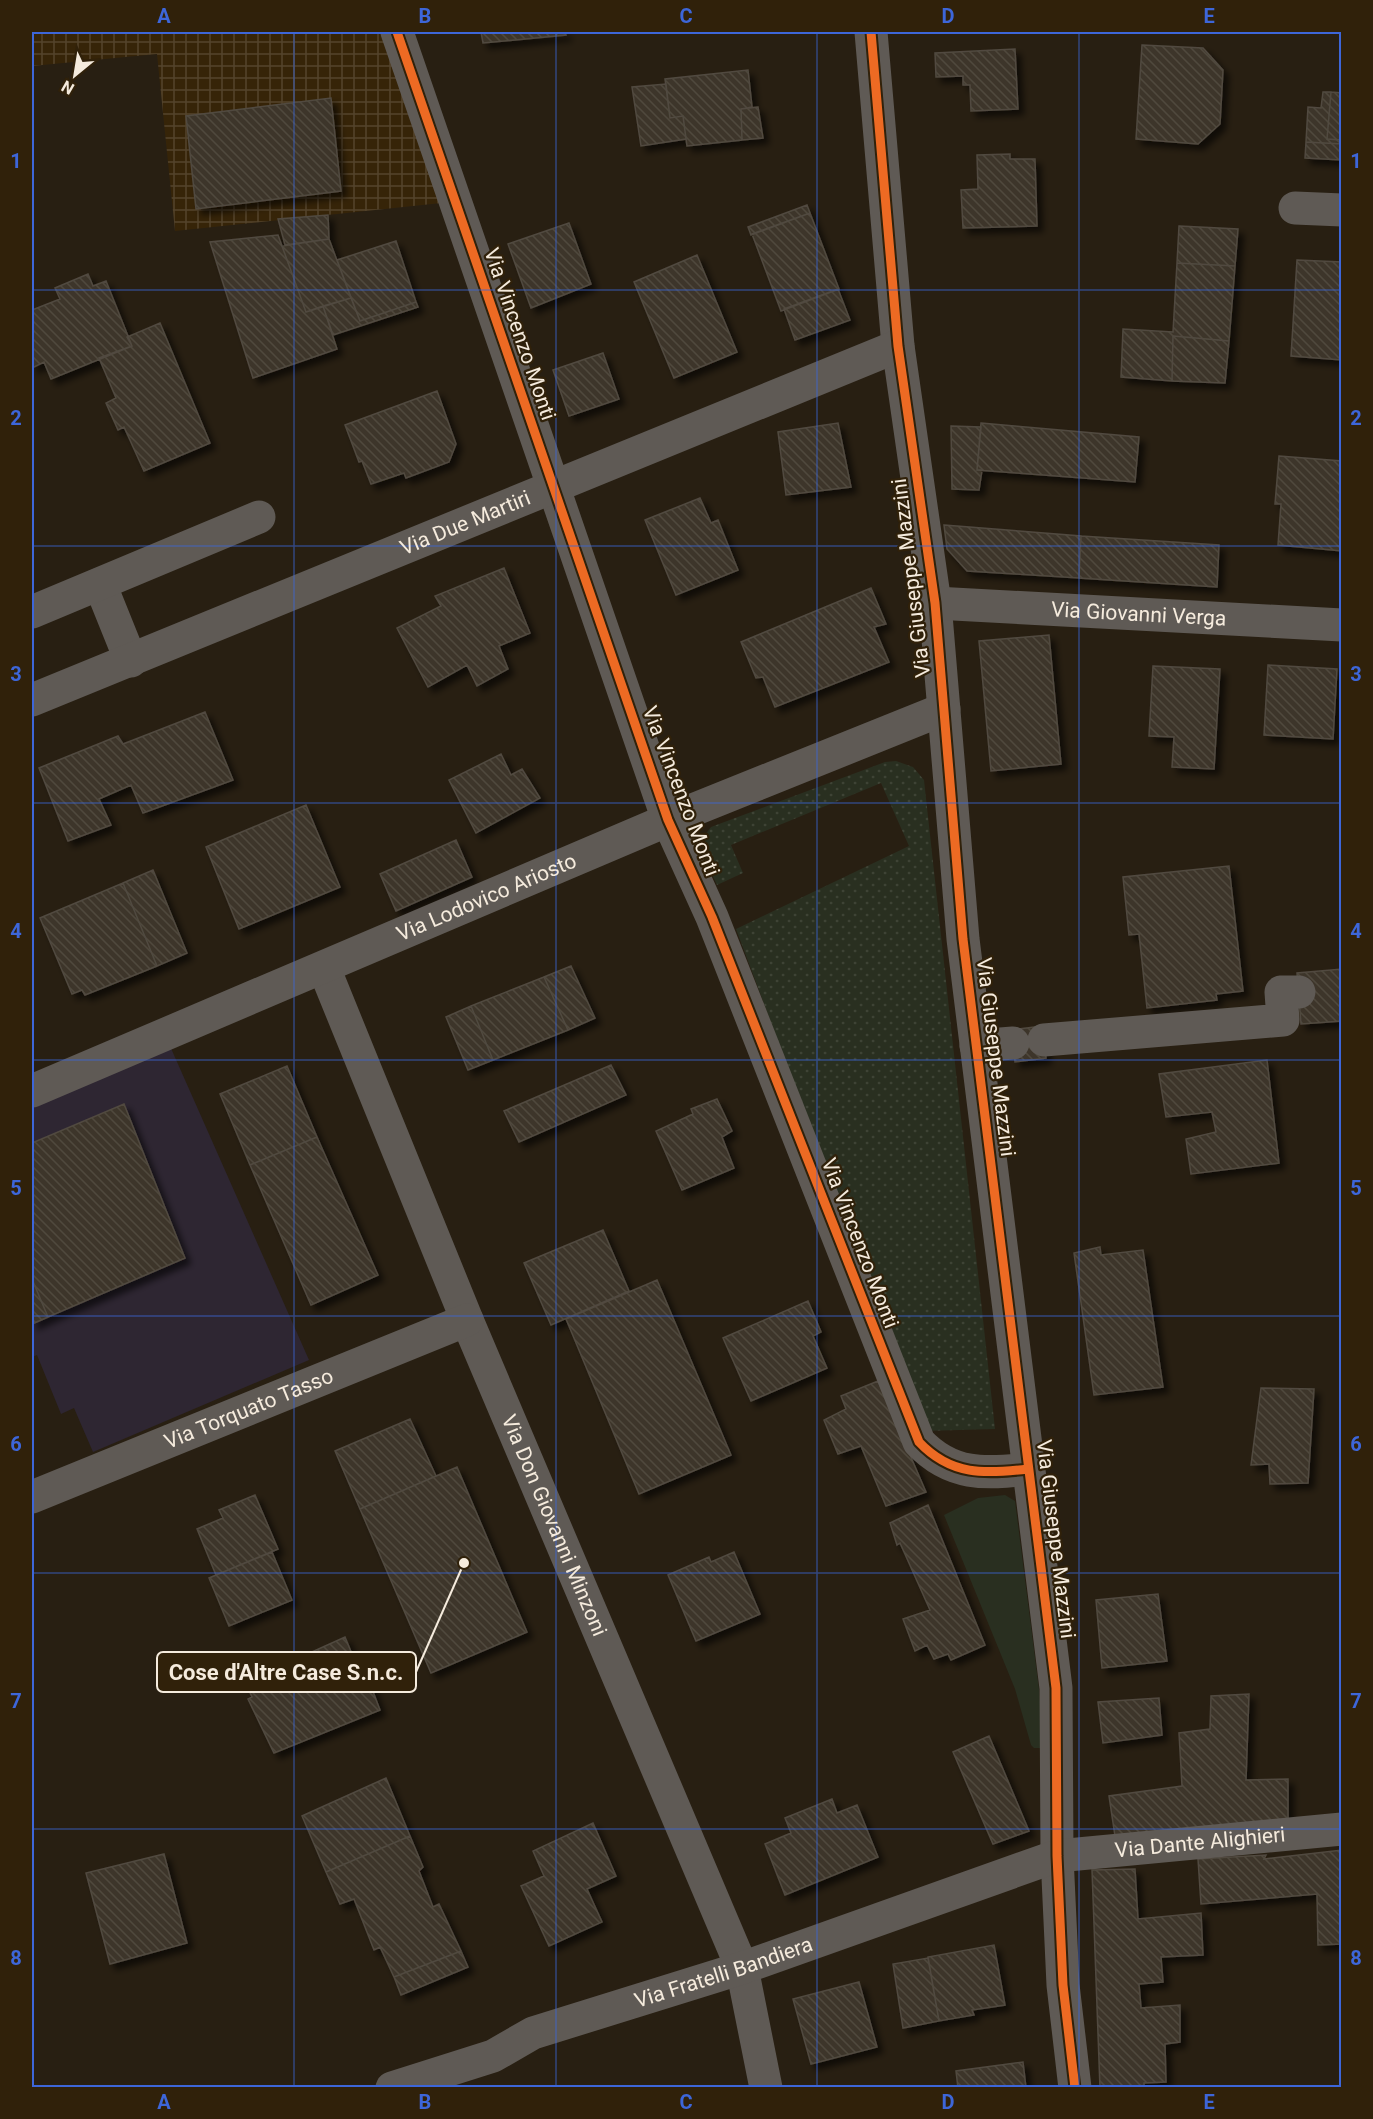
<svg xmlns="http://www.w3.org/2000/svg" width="1373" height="2119" viewBox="0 0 1373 2119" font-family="Roboto,sans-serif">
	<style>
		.commercial { fill: #2e2632 }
		.industrial { fill: url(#industrial-grid) }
		.green { fill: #292f20 }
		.park { fill: url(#park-dots) }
		.building { fill: url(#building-back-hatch); stroke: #514a40; stroke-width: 1.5; filter: url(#shadow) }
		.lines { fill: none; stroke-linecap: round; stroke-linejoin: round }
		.minor { stroke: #5f5a55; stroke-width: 33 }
		.cycleway-casing { stroke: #30210a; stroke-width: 13 }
		.cycleway { stroke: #ed6a23; stroke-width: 9 }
		.grid { fill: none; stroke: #3d66d9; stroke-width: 1.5; stroke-opacity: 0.55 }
		.labels { text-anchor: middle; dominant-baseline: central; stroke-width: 4.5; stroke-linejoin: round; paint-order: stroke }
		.street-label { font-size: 21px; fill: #f5ebdd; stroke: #30210a }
		.leader { fill: none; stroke: #f5ebdd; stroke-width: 2 }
		.callout-dot { fill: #f5ebdd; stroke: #30210a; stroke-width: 2 }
		.callout { fill: #30210a; stroke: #f5ebdd; stroke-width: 2 }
		.callout-label { font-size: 22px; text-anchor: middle; font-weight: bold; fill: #f5ebdd }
		.neatline { fill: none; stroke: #3d66d9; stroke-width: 2 }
		.grid-label { font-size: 20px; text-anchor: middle; font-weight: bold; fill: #3d66d9 }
	</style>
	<defs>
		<pattern id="industrial-grid" width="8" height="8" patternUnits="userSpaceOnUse" patternTransform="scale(1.5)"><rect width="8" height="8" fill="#362408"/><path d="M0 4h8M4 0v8" fill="none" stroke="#54442c"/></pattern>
		<pattern id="park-dots" width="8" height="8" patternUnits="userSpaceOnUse" patternTransform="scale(1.5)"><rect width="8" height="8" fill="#292f20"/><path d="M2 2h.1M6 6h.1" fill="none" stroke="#3e4335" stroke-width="1.8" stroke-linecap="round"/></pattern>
		<pattern id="building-back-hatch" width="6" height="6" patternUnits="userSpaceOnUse" patternTransform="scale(1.5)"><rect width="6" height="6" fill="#3d362a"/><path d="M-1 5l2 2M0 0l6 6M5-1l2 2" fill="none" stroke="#504a3e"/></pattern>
		<filter id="shadow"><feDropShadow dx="5.5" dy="5.5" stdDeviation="3" flood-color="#0009"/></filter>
	</defs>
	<rect width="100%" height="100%" fill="#281f12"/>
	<!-- commercial -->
	<path class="commercial" d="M162 1028 309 1360 93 1452 74 1408 61 1414 37 1355 32 1357V1082Z"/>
	<!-- industrial -->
	<path class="industrial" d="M32 32H391L451 202 175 231 157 54 32 66Z"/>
	<!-- green -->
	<path class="green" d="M1005 1495 1015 1501 1039 1689 1041 1714 1040 1748H1034L1031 1745 1015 1689 944 1515 978 1498Z"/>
	<!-- park -->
	<path class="park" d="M896 761 913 767 924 780 995 1429 924 1431 736 929 909 846 881 783 731 845 743 873 717 885C708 863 693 848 711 827L885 762Z"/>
	<!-- building -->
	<path class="building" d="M481 32H565L566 35 483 43Z
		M1142 45 1203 48 1223 70 1220 124 1198 144 1136 139Z
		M1015 49 1018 109 971 111 970 85H963V76L936 77 935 53Z
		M748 70 752 107 741 109 742 140 687 146 683 116 670 118 665 79Z
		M666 84 670 118 683 116 686 139 641 146 632 87Z
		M1323 92H1331L1327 139 1342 140V144L1306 142 1308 107 1321 108Z
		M1331 92 1342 93V140L1327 139Z
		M331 98 341 191 196 209 186 116Z
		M758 107 763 138 742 140 741 109Z
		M1306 142 1342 144V160L1305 158Z
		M1010 154V159H1035L1037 226 963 228 961 190 978 189 977 155Z
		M807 205 810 213 751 235 748 227Z
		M810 213 839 289 781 311 752 234Z
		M328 215 329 239 285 245 278 219Z
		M569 223 591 284 531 308 508 244Z
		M1179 226 1238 229 1235 266 1177 263Z
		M278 235 306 312 323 306 337 349 253 378 210 242Z
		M329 239 351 298 306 312 282 246Z
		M396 241 416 302 360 321 337 260Z
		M697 255 737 352 674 378 634 282Z
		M1297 260 1342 262V360L1291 356Z
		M1177 263 1235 266 1229 341 1173 336 1172 381 1121 377 1123 329 1173 332Z
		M88 274 93 286 106 281 132 346 51 379 44 362 32 368V310L60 299 55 288Z
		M838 289 850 320 795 340 784 309Z
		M351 298 360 321 416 302 418 307 333 335 323 306Z
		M160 323 210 443 144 471 124 427 118 430 106 403 116 398 99 358 132 346 127 337Z
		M1173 336 1229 341 1225 383 1172 381Z
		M603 353 619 399 569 416 553 370Z
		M437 391 456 444 449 462 406 478 404 473 371 484 362 461 359 462 345 425Z
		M838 423 851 487 786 495 778 432Z
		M981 423 1139 437 1135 482 977 470Z
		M951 426 981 427 977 470H982L979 490 952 489Z
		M1279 456 1342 461V551L1278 545 1281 504H1275Z
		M700 498 711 523 718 520 738 570 676 595 645 520Z
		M944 525 1081 536 1079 578 967 571 947 549Z
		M1081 536 1219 545 1217 587 1079 578Z
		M504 568 530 633 499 646 508 669 477 686 467 665 428 687 397 628 441 606 435 596Z
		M871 588 886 624 874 627 889 662 775 707 763 677 756 678 741 642Z
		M1049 635 1061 764 991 771 979 641Z
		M1268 665 1337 669 1333 739 1264 735Z
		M1153 666 1220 669 1214 769 1172 767 1174 737 1149 736Z
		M205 712 233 780 143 813 131 785 99 799 111 825 68 841 39 768 118 736 123 744Z
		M501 754 511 775 522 769 540 798 476 833 449 780Z
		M306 805 340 887 239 929 206 847Z
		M456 840 472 877 396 911 380 874Z
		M1229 866 1243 991 1216 994 1217 1000 1147 1008 1139 934 1129 935 1123 877Z
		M153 870 187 953 157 966 123 883Z
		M123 883 157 966 85 995 82 990 72 994 40 918Z
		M571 966 595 1018 568 1030 544 977Z
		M1342 969V1021L1301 1024 1297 973Z
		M544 977 568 1030 493 1060 471 1006Z
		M471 1006 493 1060 468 1070 446 1017Z
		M1042 1026 1046 1058 1015 1062 1011 1030Z
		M1267 1060 1279 1163 1191 1174 1186 1139 1216 1132 1212 1112 1166 1117 1159 1074Z
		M611 1065 626 1095 519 1142 504 1111Z
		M287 1066 317 1137 250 1165 220 1094Z
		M717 1099 732 1131 722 1137 734 1168 682 1190 656 1131 693 1114 691 1109Z
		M124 1104 185 1258 48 1317 32 1279V1143Z
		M317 1137 378 1275 311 1305 250 1165Z
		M603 1230 629 1291 551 1325 524 1263Z
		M1100 1247 1101 1255 1143 1250 1163 1387 1094 1395 1074 1253Z
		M32 1279 48 1317 32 1324Z
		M657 1280 731 1455 639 1494 566 1319Z
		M808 1301 821 1332 813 1336 827 1368 751 1401 723 1338Z
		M878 1381 926 1492 886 1506 861 1446 838 1454 824 1420 846 1409 841 1396Z
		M1261 1388 1314 1389 1308 1483 1270 1484 1269 1464 1251 1465Z
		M410 1419 436 1476 360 1509 335 1451Z
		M457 1467 527 1632 431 1673 360 1509Z
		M255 1495 278 1549 216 1575 197 1529 223 1518 219 1510Z
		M928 1505 985 1645 951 1660 948 1654 934 1659 927 1645 915 1651 903 1619 930 1610 900 1543 897 1545 890 1523Z
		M272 1552 292 1600 229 1626 209 1578Z
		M734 1552 760 1614 696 1641 668 1575 709 1557 711 1562Z
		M1158 1594 1167 1661 1102 1668 1096 1600Z
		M345 1637 352 1654 358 1652 380 1710 274 1753 248 1699 252 1697 245 1682Z
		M1249 1694 1246 1780 1288 1779V1821L1115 1836 1109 1796 1182 1786 1179 1733 1210 1729 1211 1696Z
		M1159 1698 1162 1735 1103 1743 1098 1702Z
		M989 1736 1029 1831 993 1844 953 1752Z
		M386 1778 410 1836 326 1872 302 1816Z
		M832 1799 837 1813 857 1805 878 1857 785 1895 765 1844 791 1833 785 1818Z
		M593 1823 616 1876 587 1889 602 1922 549 1946 521 1886 544 1876 533 1851Z
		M410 1836 423 1867 419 1871 433 1907 439 1904 461 1951 394 1977 380 1947 374 1950 354 1899 340 1904 326 1872Z
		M1342 1850V1944L1318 1945 1317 1894 1201 1904 1198 1859 1266 1855 1264 1859Z
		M164 1854 187 1943 110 1964 86 1873Z
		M1135 1869 1138 1919 1201 1913 1203 1955 1161 1957 1163 1982 1139 1984 1141 2008 1180 2005V2042L1165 2044 1166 2082 1144 2083V2088H1100L1092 1870Z
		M994 1945 1005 2005 972 2010 974 2015 939 2021 928 1957Z
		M461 1951 468 1967 401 1995 394 1977Z
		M928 1958 939 2021 903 2028 893 1964Z
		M859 1982 877 2047 811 2064 793 1999Z
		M1023 2062 1026 2088H958L956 2071Z"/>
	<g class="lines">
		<!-- minor -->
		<g class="minor">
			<path d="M397 32 668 820 712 917 919 1442C951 1476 985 1474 1028 1469"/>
			<path d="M871 32 898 346 935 603 963 939 1056 1688 1057 1856 1063 1985 1075 2088"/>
			<path d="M1295 208 1342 210"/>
			<path d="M100 584 131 661"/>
			<path id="s1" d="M935 603 1342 625"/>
			<path d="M32 612 259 517"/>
			<path id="s2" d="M32 700 898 346"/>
			<path id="s3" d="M324 968 467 1320 742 1968 766 2088"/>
			<path d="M1044 1040 1283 1020 1281 992H1299"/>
			<path d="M976 1046 1013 1043"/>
			<path id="s4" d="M32 1091 668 820 944 709"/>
			<path id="s5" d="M32 1497 467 1320"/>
			<path id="s6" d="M392 2088 493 2056 533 2033 742 1968 1057 1856 1342 1829"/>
		</g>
		<!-- cycleway casing -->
		<g class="cycleway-casing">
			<path id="cycleway" d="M397 32 668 820 712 917 919 1442C951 1476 985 1474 1028 1469
				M871 32 898 346 935 603 963 939 1056 1688 1057 1856 1063 1985 1075 2088"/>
		</g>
		<!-- cycleway -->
		<use href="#cycleway" class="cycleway"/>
	</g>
	<!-- grid -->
	<path class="grid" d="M294 32V2088M556 32V2088M817 32V2088M1079 32V2088M32 290H1342M32 546H1342M32 803H1342M32 1060H1342M32 1316H1342M32 1573H1342M32 1829H1342"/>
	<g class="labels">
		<!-- street labels -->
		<g class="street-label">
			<text transform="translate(520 334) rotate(71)">Via Vincenzo Monti</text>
			<text stroke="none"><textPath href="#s2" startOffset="468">Via Due Martiri</textPath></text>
			<text transform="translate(911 578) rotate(-97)">Via Giuseppe Mazzini</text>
			<text stroke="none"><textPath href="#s1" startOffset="204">Via Giovanni Verga</textPath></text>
			<text transform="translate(681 791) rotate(69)">Via Vincenzo Monti</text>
			<text stroke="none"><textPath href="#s4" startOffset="494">Via Lodovico Ariosto</textPath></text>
			<text transform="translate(996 1057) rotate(83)">Via Giuseppe Mazzini</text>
			<text transform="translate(860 1243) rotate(69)">Via Vincenzo Monti</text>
			<text stroke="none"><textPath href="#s5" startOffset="234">Via Torquato Tasso</textPath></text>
			<text stroke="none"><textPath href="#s3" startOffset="603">Via Don Giovanni Minzoni</textPath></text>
			<text transform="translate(1056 1539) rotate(83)">Via Giuseppe Mazzini</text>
			<text stroke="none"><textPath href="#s6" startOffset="849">Via Dante Alighieri</textPath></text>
			<text stroke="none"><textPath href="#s6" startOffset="352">Via Fratelli Bandiera</textPath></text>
		</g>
	</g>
	<!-- callouts -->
	<path class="leader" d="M464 1563L416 1672"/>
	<circle class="callout-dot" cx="464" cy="1563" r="6"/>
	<rect class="callout" x="157" y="1652" width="259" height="40" rx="6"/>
	<g class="callout-label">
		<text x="286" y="1680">Cose d'Altre Case S.n.c.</text>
	</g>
	<!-- border -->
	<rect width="1373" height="2119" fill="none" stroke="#30210a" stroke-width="66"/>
	<!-- north arrow -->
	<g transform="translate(75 75) rotate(210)" stroke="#30210a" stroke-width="4.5" paint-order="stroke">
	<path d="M0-4.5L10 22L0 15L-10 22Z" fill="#f5ebdd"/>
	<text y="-9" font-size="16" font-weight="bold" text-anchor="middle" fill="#f5ebdd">N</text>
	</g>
	<rect x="33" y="33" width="1307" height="2053" class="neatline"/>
	<g class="grid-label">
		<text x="164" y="23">A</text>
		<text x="425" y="23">B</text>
		<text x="686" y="23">C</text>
		<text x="948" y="23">D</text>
		<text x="1209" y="23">E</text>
		<text x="16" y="168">1</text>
		<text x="1356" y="168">1</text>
		<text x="16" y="425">2</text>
		<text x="1356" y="425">2</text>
		<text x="16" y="681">3</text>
		<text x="1356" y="681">3</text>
		<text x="16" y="938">4</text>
		<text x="1356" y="938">4</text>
		<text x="16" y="1195">5</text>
		<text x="1356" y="1195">5</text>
		<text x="16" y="1451">6</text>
		<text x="1356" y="1451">6</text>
		<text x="16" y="1708">7</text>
		<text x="1356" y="1708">7</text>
		<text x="16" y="1965">8</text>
		<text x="1356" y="1965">8</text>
		<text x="164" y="2109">A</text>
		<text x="425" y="2109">B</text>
		<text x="686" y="2109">C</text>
		<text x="948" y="2109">D</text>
		<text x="1209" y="2109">E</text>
	</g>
</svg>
